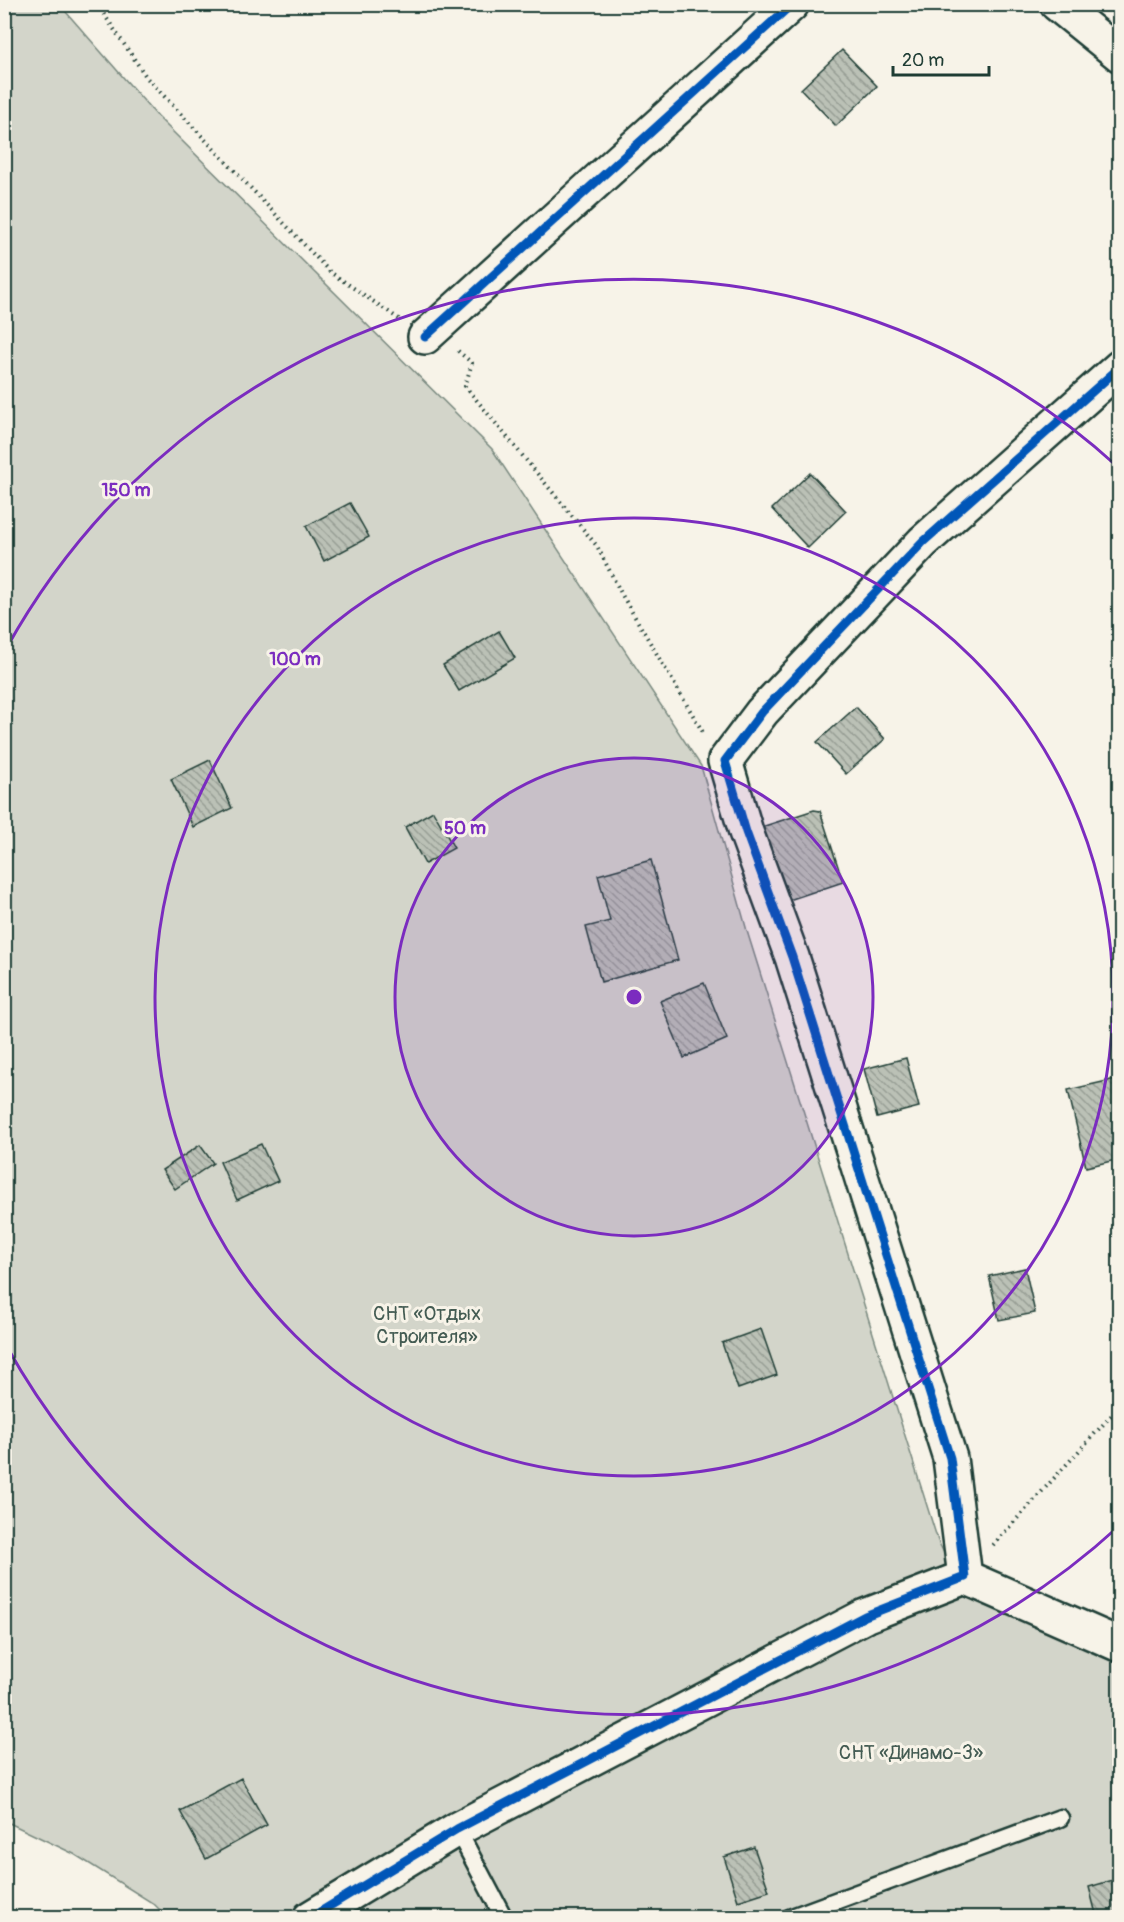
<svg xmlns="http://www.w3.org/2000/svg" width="1124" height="1922" viewBox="0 0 1124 1922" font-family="Pangolin,sans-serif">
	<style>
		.green { fill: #d3d5ca; stroke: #79897f; stroke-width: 1.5 }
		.building { fill: url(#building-back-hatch); stroke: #1f3d34; stroke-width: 1.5 }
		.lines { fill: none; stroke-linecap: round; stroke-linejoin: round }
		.service-casing { stroke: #1f3d34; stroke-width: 21 }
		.minor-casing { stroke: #1f3d34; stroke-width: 38 }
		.path { stroke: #1f3d34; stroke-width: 4; stroke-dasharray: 1.5 4.5; stroke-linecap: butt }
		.service { stroke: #f7f3e8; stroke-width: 16 }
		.minor { stroke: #f7f3e8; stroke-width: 33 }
		.cycleway-casing { stroke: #f7f3e8; stroke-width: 13 }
		.cycleway { stroke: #0057b8; stroke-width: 9 }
		.ring { fill: none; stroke: #7b2cbf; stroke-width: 3 }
		.labels { text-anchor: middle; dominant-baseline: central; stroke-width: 6; stroke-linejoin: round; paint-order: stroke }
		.park-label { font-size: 20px; fill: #435b52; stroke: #f7f3e8 }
		.centre { fill: #7b2cbf; stroke: #f7f3e8; stroke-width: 3 }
		.ring-label { font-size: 18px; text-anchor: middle; font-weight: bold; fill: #7b2cbf; stroke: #f7f3e8; stroke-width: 6; stroke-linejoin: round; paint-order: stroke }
	</style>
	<defs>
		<pattern id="building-back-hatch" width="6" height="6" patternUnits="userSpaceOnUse" patternTransform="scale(1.5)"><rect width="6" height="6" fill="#bbc1b6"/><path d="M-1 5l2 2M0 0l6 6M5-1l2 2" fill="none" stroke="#979e95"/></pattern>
	</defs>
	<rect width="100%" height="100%" fill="#f7f3e8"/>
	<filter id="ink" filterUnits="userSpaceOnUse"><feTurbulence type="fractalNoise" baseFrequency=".0167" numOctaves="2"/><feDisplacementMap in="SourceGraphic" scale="12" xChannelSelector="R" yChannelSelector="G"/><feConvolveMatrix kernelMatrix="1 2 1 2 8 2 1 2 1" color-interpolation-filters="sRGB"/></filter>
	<g filter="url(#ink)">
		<!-- green -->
		<path class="green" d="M59 4 158 117 492 449 701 766 747 931 938 1541 964 1593 1119 1664V1917H167L154 1904 74 1854 5 1821 4 5Z"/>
		<!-- building -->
		<path class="building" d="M842 50 877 86 836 126 801 89Z
			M810 473 846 511 808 548 772 509Z
			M350 503 369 537 324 561 306 526Z
			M499 631 515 658 459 691 443 665Z
			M856 707 885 739 846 774 817 742Z
			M210 760 232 808 193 827 171 779Z
			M814 810 820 811 843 882 771 906 746 832Z
			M433 811 454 848 425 864 405 827Z
			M651 860 678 960 601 982 586 927 610 921 598 875Z
			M704 983 727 1039 684 1058 660 1001Z
			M906 1058 919 1107 877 1118 864 1069Z
			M1120 1078V1159L1086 1167 1068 1090Z
			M261 1144 278 1181 237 1200 220 1162Z
			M200 1145 213 1163 175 1189 162 1170Z
			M1025 1268 1035 1313 999 1320 989 1276Z
			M761 1329 777 1375 738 1389 722 1343Z
			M241 1778 267 1825 206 1859 180 1811Z
			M754 1847 769 1891 738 1901 724 1857Z
			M1120 1878V1918H1097L1089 1887Z"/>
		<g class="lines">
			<!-- service casing -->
			<g class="service-casing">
				<path id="service" d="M457 1829 504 1918
					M789 1918 1060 1818"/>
			</g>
			<!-- minor casing -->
			<g class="minor-casing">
				<path id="minor" d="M1057 4 1120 55
					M425 337 792 4
					M965 1577 1120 1645
					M310 1918 457 1829 865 1616 965 1577 950 1458 792 957 746 832 725 761 762 712 923 542 1120 367"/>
			</g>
			<!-- path -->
			<path class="path" d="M97 4 147 78 330 272 399 319
				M458 351 472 363 465 386 597 546 622 595 704 734
				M993 1545 1120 1406"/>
			<!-- service -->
			<use href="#service" class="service"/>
			<!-- minor -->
			<use href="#minor" class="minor"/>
			<!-- cycleway casing -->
			<g class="cycleway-casing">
				<path id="cycleway" d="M425 337 792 4
					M310 1918 457 1829 865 1616 965 1577 950 1458 792 957 746 832 725 761 762 712 923 542 1120 367"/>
			</g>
			<!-- cycleway -->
			<use href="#cycleway" class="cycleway"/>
		</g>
	</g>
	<!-- distance rings -->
	<circle cx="634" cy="997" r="239" fill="#7b2cbf" fill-opacity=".12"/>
	<g class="ring">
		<circle cx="634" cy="997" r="239"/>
		<circle cx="634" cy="997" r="479"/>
		<path d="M1119 1526A718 718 0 0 1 6 1345M6 649A718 718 0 0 1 1119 468"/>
	</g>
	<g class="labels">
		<!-- park labels -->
		<g class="park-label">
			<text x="427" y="1313">СНТ «Отдых<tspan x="427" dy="23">Строителя»</tspan></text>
			<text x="911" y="1752">СНТ «Динамо-3»</text>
		</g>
	</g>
	<circle cx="634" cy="997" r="9" class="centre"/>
	<g class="ring-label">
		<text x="126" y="496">150 m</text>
		<text x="295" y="665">100 m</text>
		<text x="465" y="834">50 m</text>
	</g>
	<!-- margin -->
	<rect width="1124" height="1922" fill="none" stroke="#f7f3e8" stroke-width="24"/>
	<rect x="12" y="12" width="1100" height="1898" fill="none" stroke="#1f3d34" stroke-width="2" filter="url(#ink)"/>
	<!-- scale -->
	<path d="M893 66v9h96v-9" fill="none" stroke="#1f3d34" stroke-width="3"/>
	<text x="902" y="66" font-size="18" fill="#1f3d34" stroke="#f7f3e8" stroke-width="4.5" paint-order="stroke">20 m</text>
</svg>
